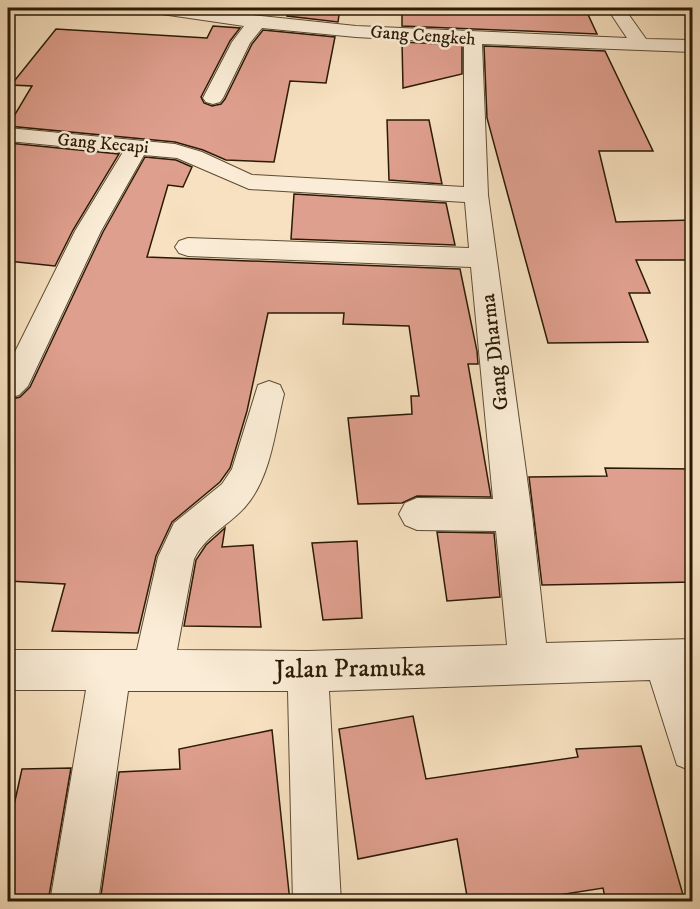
<svg xmlns="http://www.w3.org/2000/svg" width="700" height="909" viewBox="0 0 700 909" font-family="'IM FELL DW Pica',serif">
	<style>
		.building { fill: #df9f8e; stroke: #2a1a06; stroke-width: 1.5 }
		.lines { fill: none; stroke-linecap: round; stroke-linejoin: round }
		.minor-casing { stroke: #5d4c34; stroke-width: 2 }
		.minor { fill: #faecd6; fill-rule: evenodd }
		.labels { text-anchor: middle; dominant-baseline: central; stroke-width: 5; stroke-linejoin: round; paint-order: stroke }
		.far-street-label { font-size: 18px; fill: #2a1a06; stroke: #faecd6 }
		.street-label { font-size: 21px; fill: #2a1a06; stroke: #faecd6 }
		.near-street-label { font-size: 26px; fill: #2a1a06; stroke: #faecd6 }
	</style>
	<rect width="100%" height="100%" fill="#f7e1c0"/>
	<filter id="stains"><feTurbulence type="fractalNoise" baseFrequency=".00333" numOctaves="4"/><feColorMatrix values="0 0 0 0 .2 0 0 0 0 .09 0 0 0 0 .02 0 0 0 .5 -.17"/></filter>
	<radialGradient id="worn" r=".72"><stop offset=".6" stop-color="#630" stop-opacity="0"/><stop offset="1" stop-color="#630" stop-opacity=".3"/></radialGradient>
	<!-- building -->
	<path class="building" d="M289 8H340L338 22 287 16Z
		M402 8H585L597 34 402 26Z
		M213 26 240 28 230 41 201 97 204 103 212 106 221 104 225 99 252 44 263 30 335 37 326 83 290 81 274 162 226 160 203 150 175 142 8 126 32 86 11 85 56 29 207 38Z
		M402 42 462 45V74L403 88Z
		M484 46 605 51 653 151H599L616 222 693 220V260H636L650 293H629L648 342 548 343 487 118Z
		M387 120H429L442 184 389 180Z
		M8 143 119 154 73 230 55 266 8 261Z
		M145 157 176 160 192 167 183 187 168 185 147 257 460 269 477 351 478 364H468L491 497 417 496 402 503 358 504 348 418 412 414 411 396H419L409 326 343 324 344 313H268L247 411 230 468 220 482 172 522 156 556 138 633 52 631 65 584 8 581V400L20 397 30 387 103 232Z
		M294 194 446 203 455 245 291 239Z
		M605 468 693 469V582L542 585 529 477 607 476Z
		M225 528 222 547 253 545 261 627 184 626 196 560 206 545Z
		M437 532 494 533 500 597 447 601Z
		M357 541 362 618 323 620 312 543Z
		M413 716 426 779 578 757 576 749 641 746 685 902H606L603 888 514 902H468L457 839 358 859 339 729Z
		M272 730 290 902H100L119 772 180 769 179 749Z
		M71 768 48 902H8V832L22 769Z"/>
	<g class="lines">
		<!-- minor casing -->
		<g class="minor-casing">
			<path id="minor" d="M147 8H187L356 26 627 38 607 8H624L646 39 692 40V52L482 44 488 195 532 515 546 643 692 639V679H690L692 686V771L677 765 650 680 329 691 341 902H293L288 691H128L98 902H50L86 690H8V650H137L158 557 174 523 222 484 232 469 258 385 269 381 280 385 284 394C275 430 271 478 245 507 229 525 205 536 194 559L177 650 308 651 507 645 496 531 417 530 405 525 399 514 405 503 417 498 493 499 471 267 188 256 179 253 175 247 179 241 188 238 469 248 465 202 249 189 177 158 144 155 101 231 28 386 19 395 8 398V366L75 231 123 152 8 141V128L175 144 202 152 252 175 464 187V43L356 37 262 28 250 43 223 98 220 102 213 104 206 102 203 98 232 42 244 26 155 13 149 12Z"/>
		</g>
		<!-- minor -->
		<use href="#minor" class="minor"/>
	</g>
	<g class="labels">
		<!-- far-street labels -->
		<g class="far-street-label">
			<text transform="translate(423 36) rotate(4)">Gang Cengkeh</text>
			<text transform="translate(103 144) rotate(5)">Gang Kecapi</text>
		</g>
		<!-- street labels -->
		<g class="street-label">
			<text transform="translate(495 352) rotate(-97)">Gang Dharma</text>
		</g>
		<!-- near-street labels -->
		<g class="near-street-label">
			<text transform="translate(350 669) rotate(-1)">Jalan Pramuka</text>
		</g>
	</g>
	<!-- margin -->
	<rect width="700" height="909" fill="none" stroke="#f7e1c0" stroke-width="30"/>
	<rect x="9" y="9" width="682" height="891" fill="none" stroke="#2a1a06" stroke-width="3"/>
	<rect x="15" y="15" width="670" height="879" fill="none" stroke="#2a1a06" stroke-width="1.5"/>
	<rect width="100%" height="100%" filter="url(#stains)"/>
	<rect width="100%" height="100%" fill="url(#worn)"/>
</svg>
